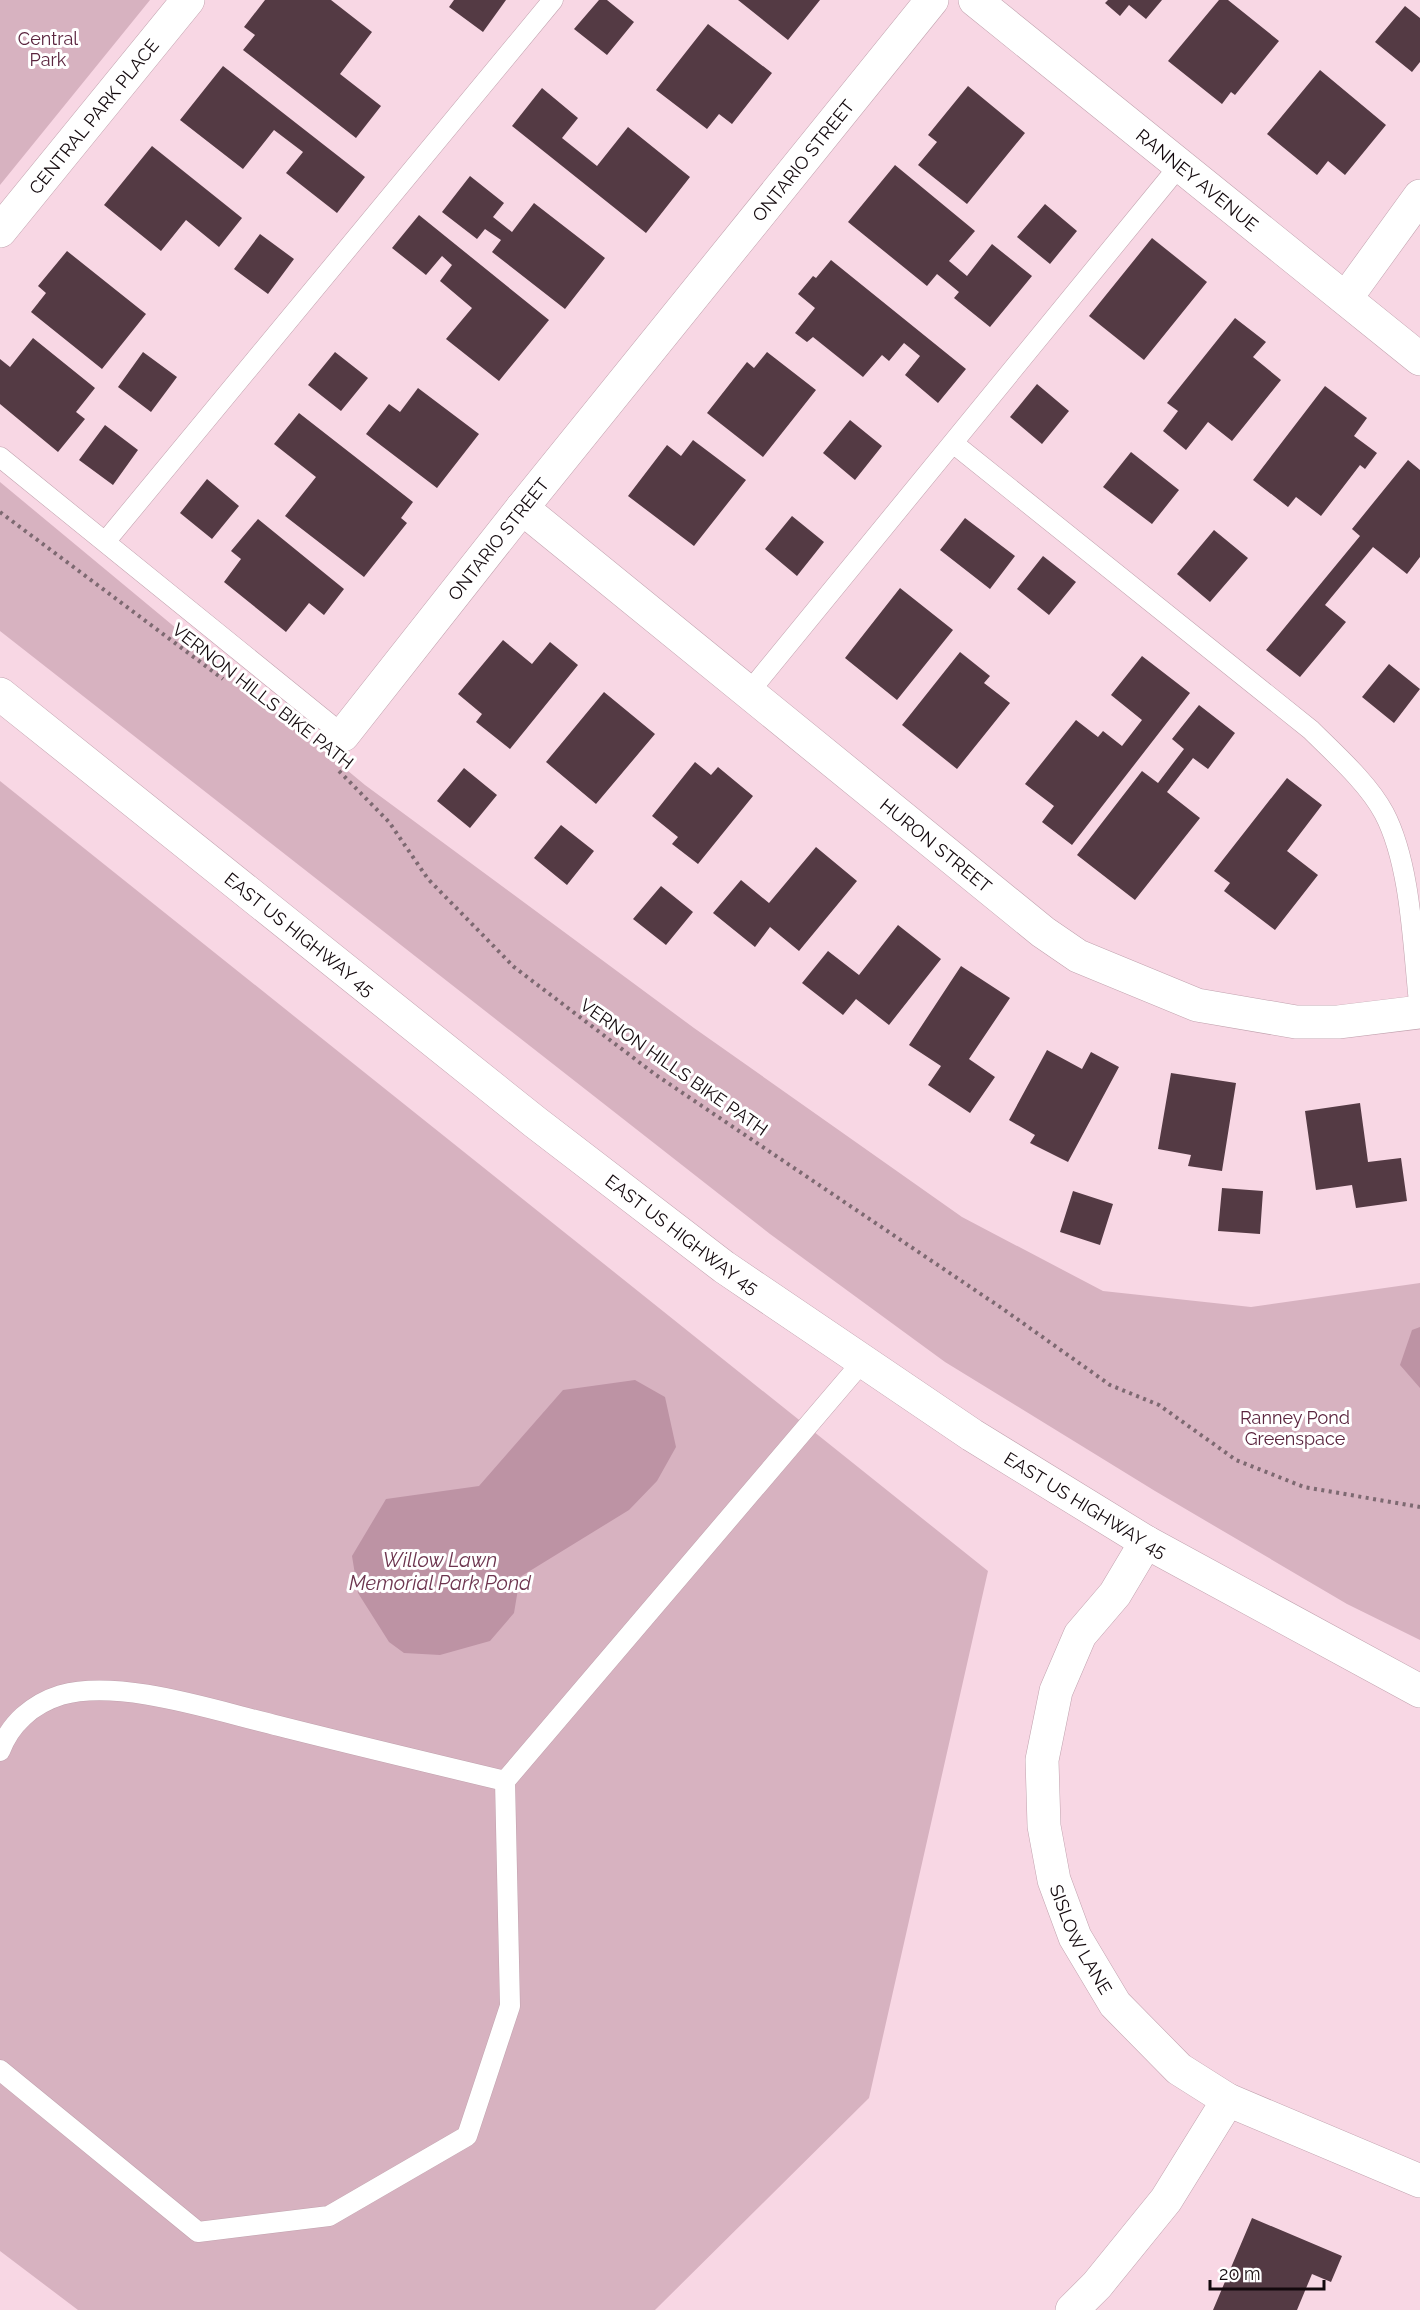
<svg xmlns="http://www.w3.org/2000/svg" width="1420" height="2310" viewBox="0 0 1420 2310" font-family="Raleway,sans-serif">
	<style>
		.green { fill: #d7b2c0 }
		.water { fill: #bd93a4 }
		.building { fill: #543a44 }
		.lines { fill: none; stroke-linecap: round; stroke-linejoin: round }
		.service-casing { stroke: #c1a2ae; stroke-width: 21 }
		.minor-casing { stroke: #c1a2ae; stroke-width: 34 }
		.primary-casing { stroke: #c1a2ae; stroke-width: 34 }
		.path { stroke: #7d6971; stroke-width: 4; stroke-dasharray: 3 4.5; stroke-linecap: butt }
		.service { stroke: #fff; stroke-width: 20 }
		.minor { stroke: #fff; stroke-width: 33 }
		.primary { stroke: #fff; stroke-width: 33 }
		.labels { text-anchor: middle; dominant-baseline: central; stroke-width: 6; stroke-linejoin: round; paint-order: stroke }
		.park-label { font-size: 18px; fill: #5b253f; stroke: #fff }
		.street-label { font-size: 18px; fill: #13090d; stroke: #fff }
		.water-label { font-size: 20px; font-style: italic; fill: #6d354f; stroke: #fff }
	</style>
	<rect width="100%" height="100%" fill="#f8d7e4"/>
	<!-- green -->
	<path class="green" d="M0 0H150L0 185Z
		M0 482 365 785 694 1028 962 1217 1103 1291 1251 1307 1420 1283V1640L1347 1604 1155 1491 945 1362 770 1234 0 631Z
		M0 781 988 1571 869 2098 655 2310H78L0 2251Z"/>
	<!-- water -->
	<path class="water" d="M1420 1327V1388L1400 1365 1412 1330Z
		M635 1380 665 1397 676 1447 657 1481 629 1510 520 1577 514 1613 490 1641 440 1655 404 1653 389 1642 358 1593 352 1556 386 1499 479 1486 563 1390Z"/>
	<!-- building -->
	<path class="building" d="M265 0H331L372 32 340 74 381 106 356 138 243 50 255 35 244 27Z
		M454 0H506L483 32 449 7Z
		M599 0H607L634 22 607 55 574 29Z
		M738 0H820L788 40Z
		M1108 0H1162L1146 19 1129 5 1120 16 1105 3Z
		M1219 0H1228L1279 41 1235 95 1231 92 1222 104 1168 61Z
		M1405 6 1420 18V62L1412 72 1375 42Z
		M708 24 772 73 732 124 719 114 707 129 656 90Z
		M223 66 365 177 337 213 286 173 303 152 274 130 243 169 180 120Z
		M1320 70 1386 125 1345 175 1328 161 1317 175 1267 134Z
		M968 86 1025 133 967 204 918 165 937 142 928 135Z
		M542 88 578 118 562 138 597 166 628 127 690 177 646 233 512 126Z
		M152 146 242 218 219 247 186 220 161 251 104 205Z
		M895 165 975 231 949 261 967 276 992 244 1032 276 990 327 954 298 959 292 937 274 927 286 848 222Z
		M470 176 504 203 493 217 512 232 534 203 605 258 565 309 492 252 501 240 485 229 477 239 442 212Z
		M1045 204 1077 231 1050 264 1017 237Z
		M419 215 549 320 499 381 446 339 472 308 440 281 452 265 442 256 426 275 392 248Z
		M260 234 294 259 268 294 234 269Z
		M1152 238 1207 282 1144 360 1089 316Z
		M67 251 146 314 102 369 31 312 46 293 38 286Z
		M831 260 966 369 938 403 905 375 920 356 904 343 889 361 882 355 863 377 813 337 807 342 795 333 815 308 798 294 813 276 816 278Z
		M1235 318 1266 342 1253 357 1281 380 1232 441 1208 422 1186 450 1163 431 1178 411 1167 403Z
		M33 338 95 388 76 412 85 419 58 452 0 404V359L10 367Z
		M143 352 177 377 151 412 118 387Z
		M335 352 368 378 341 411 308 385Z
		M767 352 816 390 763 457 707 413 747 362 754 368Z
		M1037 384 1069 411 1042 444 1010 417Z
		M1325 386 1367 418 1354 436 1377 453 1365 469 1360 465 1321 516 1296 497 1288 507 1253 480Z
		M418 388 479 434 437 488 366 434 389 404 400 412Z
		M299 413 413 502 401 518 407 523 364 577 285 516 316 477 274 444Z
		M850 420 882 446 855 480 823 453Z
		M105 425 138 450 113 485 79 460Z
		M693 440 746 480 694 546 628 496 667 445 681 456Z
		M1131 452 1179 490 1152 524 1103 487Z
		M1408 460 1420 470V557L1407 574 1373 547 1325 605 1346 622 1300 677 1266 650 1360 536 1352 529Z
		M207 479 239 506 212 539 180 513Z
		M792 516 824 542 797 576 765 549Z
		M965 518 1015 556 990 589 940 550Z
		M258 519 344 589 324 615 309 603 286 632 224 582 241 559 231 551Z
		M1214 530 1248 558 1210 602 1177 574Z
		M1043 556 1076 582 1049 615 1017 589Z
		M900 588 953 630 897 700 845 658Z
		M503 640 532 664 550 642 578 665 510 749 476 722 482 714 458 694Z
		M960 652 990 676 984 683 1010 703 957 769 902 725Z
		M1142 656 1190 693 1072 845 1042 822 1054 806 1025 784 1076 720 1098 737 1103 731 1122 746 1142 720 1111 695Z
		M1389 664 1420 689 1394 723 1362 697Z
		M604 692 655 734 596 804 546 762Z
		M1199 705 1235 733 1208 769 1193 758 1167 792 1200 818 1135 900 1077 855 1142 771 1158 783 1184 749 1172 739Z
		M695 762 711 775 718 767 753 796 698 864 672 844 678 837 652 816Z
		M464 768 497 795 470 828 437 801Z
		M1287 778 1322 805 1287 851 1318 875 1275 930 1224 891 1230 883 1214 871Z
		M561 825 594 851 567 885 534 858Z
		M816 847 857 881 799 951 770 927 755 947 713 913 741 880 769 903Z
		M661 886 693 912 666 945 633 919Z
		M898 925 941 959 889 1025 856 999 843 1015 802 983 828 951 859 975Z
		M961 966 1010 998 969 1059 995 1077 970 1113 928 1085 941 1066 909 1045Z
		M1047 1050 1082 1069 1091 1052 1119 1067 1068 1162 1030 1143 1035 1135 1009 1120Z
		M1171 1073 1236 1083 1222 1171 1188 1166 1191 1155 1158 1149Z
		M1360 1103 1368 1162 1401 1158 1407 1201 1356 1208 1352 1185 1316 1190 1305 1111Z
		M1222 1188 1263 1191 1260 1234 1218 1231Z
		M1073 1191 1113 1204 1100 1245 1060 1232Z
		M1252 2218 1342 2256 1331 2282 1312 2274 1297 2310H1213Z"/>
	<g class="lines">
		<!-- service casing -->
		<g class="service-casing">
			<path id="service" d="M953 443 1311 730C1335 754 1368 783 1384 813 1412 866 1413 952 1420 1012
				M0 457 343 735
				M105 542 553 0
				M749 692 1180 165
				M0 1751C10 1724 32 1704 61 1695 121 1678 219 1712 279 1726 354 1745 430 1763 505 1781
				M0 2070 198 2232 329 2216 467 2136 510 2006 505 1781 863 1361"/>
		</g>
		<!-- minor casing -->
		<g class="minor-casing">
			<g id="minor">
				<path id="s1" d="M975 0 1420 359"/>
				<path id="s2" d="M0 231 188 0"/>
				<path d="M1346 298 1420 196"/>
				<path id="s3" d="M522 508 1043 932 1078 956 1197 1005 1296 1022H1338L1420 1012"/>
				<path id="s4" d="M343 735 522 508 932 0"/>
				<path id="s5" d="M1146 1542 1115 1594 1080 1635 1056 1691 1042 1760 1044 1826 1054 1880 1075 1937 1115 2004 1179 2069 1228 2100 1420 2181"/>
				<path d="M1072 2310 1097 2285 1166 2200 1228 2100"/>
			</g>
		</g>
		<!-- primary casing -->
		<g class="primary-casing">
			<g id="primary">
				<path id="s6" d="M0 694 535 1122 724 1267 972 1435 1146 1542 1420 1691"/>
			</g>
		</g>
		<!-- path -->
		<path class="path" d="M0 512 223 679
			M339 771 389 822 428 879 514 967 656 1075 1003 1309 1110 1385 1159 1405 1236 1460 1304 1487 1420 1507"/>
		<!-- service -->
		<use href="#service" class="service"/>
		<!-- minor -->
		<use href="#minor" class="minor"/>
		<!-- primary -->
		<use href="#primary" class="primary"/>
	</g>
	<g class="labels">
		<!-- park labels -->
		<g class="park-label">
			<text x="48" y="38">Central<tspan x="48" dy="21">Park</tspan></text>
			<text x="1295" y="1417">Ranney Pond<tspan x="1295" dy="21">Greenspace</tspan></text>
		</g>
		<!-- street labels -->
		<g class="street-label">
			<text stroke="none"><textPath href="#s2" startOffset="148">CENTRAL PARK PLACE</textPath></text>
			<text stroke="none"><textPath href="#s4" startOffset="736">ONTARIO STREET</textPath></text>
			<text stroke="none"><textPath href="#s1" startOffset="286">RANNEY AVENUE</textPath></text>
			<text stroke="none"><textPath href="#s4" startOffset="250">ONTARIO STREET</textPath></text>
			<text transform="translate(263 696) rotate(38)">VERNON HILLS BIKE PATH</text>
			<text stroke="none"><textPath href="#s3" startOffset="534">HURON STREET</textPath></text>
			<text stroke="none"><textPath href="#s6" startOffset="384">EAST US HIGHWAY 45</textPath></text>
			<text transform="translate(674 1067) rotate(35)">VERNON HILLS BIKE PATH</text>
			<text stroke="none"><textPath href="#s6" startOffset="870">EAST US HIGHWAY 45</textPath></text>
			<text stroke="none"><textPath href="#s6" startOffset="1356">EAST US HIGHWAY 45</textPath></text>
			<text stroke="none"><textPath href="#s5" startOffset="432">SISLOW LANE</textPath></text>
		</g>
		<!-- water labels -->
		<g class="water-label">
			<text x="440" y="1560">Willow Lawn<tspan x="440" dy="23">Memorial Park Pond</tspan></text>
		</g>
	</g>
	<!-- scale -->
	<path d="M1210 2280v9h114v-9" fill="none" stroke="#13090d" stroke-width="3"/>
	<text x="1219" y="2280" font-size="18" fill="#13090d" stroke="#ffffff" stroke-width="4.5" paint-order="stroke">20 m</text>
</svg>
